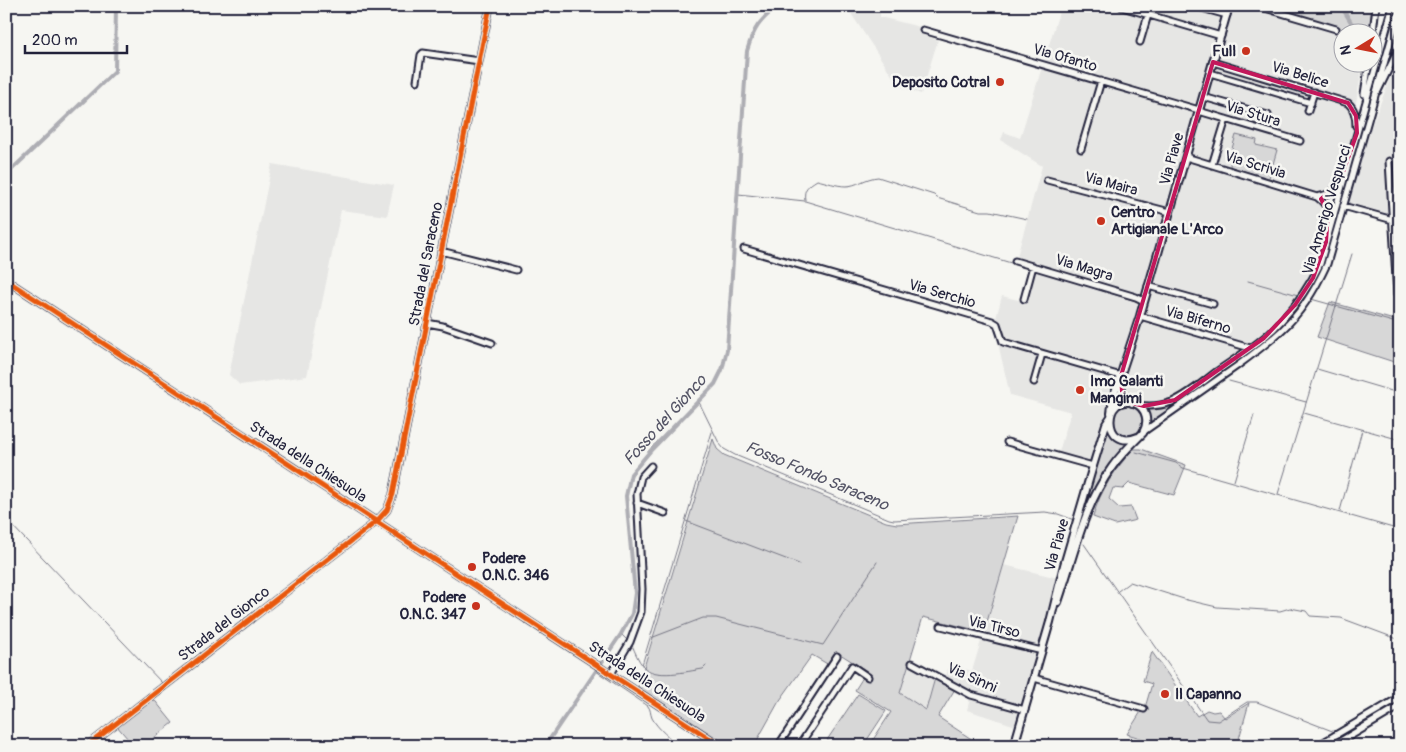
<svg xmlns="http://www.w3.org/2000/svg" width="1406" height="752" viewBox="0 0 1406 752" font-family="Pangolin,sans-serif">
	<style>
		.built { fill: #e6e6e4 }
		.green { fill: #d7d7d7; stroke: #7c7c89 }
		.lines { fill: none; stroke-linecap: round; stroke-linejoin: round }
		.stream { stroke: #757583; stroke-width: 1 }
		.canal { stroke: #adadb3; stroke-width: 4 }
		.minor-casing { stroke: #22223b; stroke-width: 9 }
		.major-casing { stroke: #22223b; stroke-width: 10 }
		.minor { stroke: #f6f6f2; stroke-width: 5 }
		.major { stroke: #f6f6f2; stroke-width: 6 }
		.cycleway-casing { stroke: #f6f6f2; stroke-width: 8 }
		.cycleway { stroke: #e8590c; stroke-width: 5 }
		.marked { fill: none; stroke: #c2185b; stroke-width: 4; stroke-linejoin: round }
		.poi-dot { fill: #c8321e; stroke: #f6f6f2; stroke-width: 2 }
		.labels { text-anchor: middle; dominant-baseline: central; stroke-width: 5; stroke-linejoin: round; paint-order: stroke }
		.poi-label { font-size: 15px; font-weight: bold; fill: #22223b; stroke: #f6f6f2; text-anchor: start }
		.street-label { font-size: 15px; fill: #22223b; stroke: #f6f6f2 }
		.water-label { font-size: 16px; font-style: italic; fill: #535365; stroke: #f6f6f2 }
	</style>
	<rect width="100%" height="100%" fill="#f6f6f2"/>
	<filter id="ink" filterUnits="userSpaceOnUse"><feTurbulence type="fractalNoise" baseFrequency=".02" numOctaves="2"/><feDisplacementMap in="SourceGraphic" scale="10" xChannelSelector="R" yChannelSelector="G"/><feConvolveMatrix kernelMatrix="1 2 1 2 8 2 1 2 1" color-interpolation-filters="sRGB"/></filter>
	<g filter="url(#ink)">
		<!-- built -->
		<path class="built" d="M846 6H880V17L924 28 923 35 938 40 921 94 899 86Z
			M1061 6H1287L1286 11 1340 27 1339 33 1343 34 1344 62 1362 63 1361 75 1352 125 1369 132 1397 61 1400 62V159H1387L1389 216 1347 204 1346 203 1354 172 1340 169 1336 184 1332 191 1317 195 1316 200 1323 205 1327 215 1323 233 1310 276 1285 312 1244 349 1176 398 1153 404 1136 401 1127 394 1116 379 1090 464 1058 455 1071 412 1010 395 994 326 1002 296 1026 302 1036 266 1016 260 1042 166 1001 140 1004 132 1020 138Z
			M272 164 394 185 387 216 341 210 307 376 240 385 229 375Z
			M1395 338H1400V446L1398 447Z
			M1004 565 1058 578 1016 726 967 710 970 698 944 684 949 665 972 671Z
			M909 665 935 678 926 710 900 694Z"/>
		<!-- green -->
		<path class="green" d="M1287 6H1373L1370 32H1344L1343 34 1339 33 1340 27 1286 11Z
			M1394 6H1396L1324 257 1315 280 1305 296 1292 314 1274 333 1240 360 1149 425V416L1145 408 1164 407 1176 403 1261 342 1271 334 1317 271Z
			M1236 135 1257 140 1256 145 1277 150 1269 178 1230 167 1231 152Z
			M1330 302 1394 320 1397 363 1317 337Z
			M1112 421a15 15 0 1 1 30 0a15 15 0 1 1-30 0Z
			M1106 429C1112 438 1116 443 1128 444 1106 468 1090 494 1079 524Z
			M713 439 717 449 724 455 886 522 897 524 1018 516 984 632 923 617 900 693 926 710 935 678 955 689 938 717 982 746H869L891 712 855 690 867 671 837 652 829 665 812 655 778 703 754 746H729L638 687Z
			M1133 449H1141L1186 465 1174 495 1129 483 1123 489 1113 488 1109 499 1119 508 1131 507 1136 520 1115 525 1093 517C1100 490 1116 469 1133 449Z
			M1152 652 1197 716 1207 710 1213 712 1219 711 1225 718 1249 703 1237 746H1167L1127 734 1142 710 1144 711 1152 684 1143 681Z
			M858 694 886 711 863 746H836L827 740Z
			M152 697 173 723 144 746H134L116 725Z"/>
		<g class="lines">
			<!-- stream -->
			<path class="stream" d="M738 194 805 201 1031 269
				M805 200C803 188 808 186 817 180 826 182 837 186 846 186 857 186 865 178 878 177L934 195 937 198 980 211H990L1027 219
				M1035 270 1139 302
				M1248 281 1298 295
				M1311 299 1393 322
				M1317 369 1395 392
				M1229 381 1306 402
				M699 402 719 443 724 449 735 455 889 519 894 520 1045 512 1058 514 1074 520
				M1304 413 1397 439
				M1136 452 1176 463 1183 468 1400 530
				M1234 481 1254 415
				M1278 494 1352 254
				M1340 511 1362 430
				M6 519 162 683
				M686 521 799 564
				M1084 544 1207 720 1218 721 1247 702H1257L1335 732
				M1118 591 1130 582 1187 600 1217 607 1265 610 1280 611 1290 608 1306 611 1310 616 1341 618 1400 640
				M621 634 628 641
				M651 638 703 618H716L823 645 877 562
				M632 645C635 652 638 660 643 666 654 680 688 671 703 669L706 666
				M642 665 712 432
				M596 671 648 706C651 710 650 713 652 718 658 729 670 738 679 746
				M1359 741 1371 746"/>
			<!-- canal -->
			<path class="canal" d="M1341 6 1357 32
				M6 175 115 71 116 6
				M545 746 621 634 632 614 635 593 626 496 631 474 652 449 715 384 722 370 727 350 747 51C754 27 759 22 777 6"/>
			<!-- minor casing -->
			<g class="minor-casing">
				<path id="minor" d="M1194 6 1227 15
					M1258 6 1336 29
					M1122 7 1221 36
					M923 30 1199 110 1202 112 1300 141
					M1373 32 1376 6
					M1140 42 1148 15
					M1213 62 1348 103C1355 109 1356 117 1356 126
					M1210 73 1311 103
					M417 81 421 55 423 53 479 61
					M1378 91 1400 46
					M1364 94 1369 62
					M1203 97 1268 115
					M1308 111 1314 92
					M1081 149 1101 81
					M1186 157 1317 197C1331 208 1329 214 1327 230
					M1389 161 1397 295 1400 300
					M1212 165 1226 119
					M1047 180 1170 212
					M1317 197C1331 194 1335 192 1342 178
					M1343 206 1400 222
					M744 249 992 321 997 324 1003 342 1121 376
					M441 251 516 270
					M1015 261 1136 297 1144 301
					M6 280 721 746
					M1148 286 1213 304
					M1024 299 1033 266
					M1140 316 1250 348
					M427 323 443 326 492 343
					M1034 382 1042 354
					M1138 405C1150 407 1161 406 1172 402 1188 395 1202 383 1216 372 1239 356 1264 341 1282 320 1298 303 1310 285 1320 264L1393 6
					M1143 432C1174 410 1206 388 1237 366 1252 355 1268 343 1282 330 1302 312 1316 288 1327 264L1400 8
					M1007 442 1093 466
					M637 503 665 513
					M941 626 1042 651
					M912 663 971 695 1025 710
					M611 674 630 642 641 612 642 589 637 494 641 477 651 466
					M1034 678 1144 709
					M87 746 377 521 387 510 393 494 490 6
					M778 746 837 656
					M799 746 852 666 868 677
					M1317 746 1400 697"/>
			</g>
			<!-- major casing -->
			<g class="major-casing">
				<path id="major" d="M1121 381 1122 392 1132 403
					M1111 413 1113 398 1140 316 1229 6
					M1058 602C1074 556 1083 507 1112 467 1121 454 1132 444 1143 433 1149 422 1147 408 1134 403 1103 392 1101 452 1138 437
					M1014 746 1050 622 1064 565 1093 466 1106 424 1110 418
					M1333 746 1400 706"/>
			</g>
			<!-- minor -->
			<use href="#minor" class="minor"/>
			<!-- major -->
			<use href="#major" class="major"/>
			<!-- cycleway casing -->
			<g class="cycleway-casing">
				<path id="cycleway" d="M6 280 721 746
					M87 746 377 521 387 510 393 494 490 6"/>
			</g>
			<!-- cycleway -->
			<use href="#cycleway" class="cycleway"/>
		</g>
	</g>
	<!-- marked area -->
	<path class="marked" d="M1213 62 1348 103 1356 116 1357 133 1339 183 1321 199 1328 212 1326 242 1313 278 1295 305 1264 338 1175 400 1144 406 1132 403 1122 392 1121 376Z"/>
	<!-- markers -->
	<g class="poi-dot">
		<circle cx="1246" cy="51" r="5"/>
		<circle cx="1000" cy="82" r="5"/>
		<circle cx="1101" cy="221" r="5"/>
		<circle cx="1080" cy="390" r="5"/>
		<circle cx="472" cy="567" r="5"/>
		<circle cx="476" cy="606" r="5"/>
		<circle cx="1165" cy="694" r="5"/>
	</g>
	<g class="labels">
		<!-- poi labels -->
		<g class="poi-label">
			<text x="1236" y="51" text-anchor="end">Full</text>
			<text x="990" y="82" text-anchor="end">Deposito Cotral</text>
			<text x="1111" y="212">Centro<tspan x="1111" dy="17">Artigianale L'Arco</tspan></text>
			<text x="1090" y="381">Imo Galanti<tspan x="1090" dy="17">Mangimi</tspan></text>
			<text x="482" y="558">Podere<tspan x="482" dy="17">O.N.C. 346</tspan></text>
			<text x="466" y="597" text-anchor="end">Podere<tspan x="466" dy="17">O.N.C. 347</tspan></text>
			<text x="1175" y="694">Il Capanno</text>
		</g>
		<!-- street labels -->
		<g class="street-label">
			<text transform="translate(1065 58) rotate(16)">Via Ofanto</text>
			<text transform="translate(1300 75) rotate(17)">Via Belice</text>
			<text transform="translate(1253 114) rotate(17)">Via Stura</text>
			<text transform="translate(1172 159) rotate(-74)">Via Piave</text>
			<text transform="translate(1255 165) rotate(17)">Via Scrivia</text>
			<text transform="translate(1111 184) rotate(15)">Via Maira</text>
			<text transform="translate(1327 210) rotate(-73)">Via Amerigo Vespucci</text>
			<text transform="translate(426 264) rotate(-79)">Strada del Saraceno</text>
			<text transform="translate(1084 268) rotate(17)">Via Magra</text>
			<text transform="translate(942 294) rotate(16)">Via Serchio</text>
			<text transform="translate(1198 320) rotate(16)">Via Biferno</text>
			<text transform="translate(308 462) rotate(33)">Strada della Chiesuola</text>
			<text transform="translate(1057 545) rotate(-74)">Via Piave</text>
			<text transform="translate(224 624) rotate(-38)">Strada del Gionco</text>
			<text transform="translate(994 627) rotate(14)">Via Tirso</text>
			<text transform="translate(972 678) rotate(24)">Via Sinni</text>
			<text transform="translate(647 682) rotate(33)">Strada della Chiesuola</text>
		</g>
		<!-- water labels -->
		<g class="water-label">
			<text transform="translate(665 420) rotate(-48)">Fosso del Gionco</text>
			<text transform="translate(817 476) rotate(23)">Fosso Fondo Saraceno</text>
		</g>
	</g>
	<!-- margin -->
	<rect width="1406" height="752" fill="none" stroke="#f6f6f2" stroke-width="25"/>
	<rect x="12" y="12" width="1381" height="727" fill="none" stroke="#22223b" stroke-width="2" filter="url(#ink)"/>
	<!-- north arrow -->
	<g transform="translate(1358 48) rotate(260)"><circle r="24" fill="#f6f6f2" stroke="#a1a1a9"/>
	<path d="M0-4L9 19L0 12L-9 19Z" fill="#c8321e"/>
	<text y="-8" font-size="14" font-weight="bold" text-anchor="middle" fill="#22223b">N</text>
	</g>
	<!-- scale -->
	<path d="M25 45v8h102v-8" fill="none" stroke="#22223b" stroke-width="2.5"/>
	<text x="32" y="45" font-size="15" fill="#22223b" stroke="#f6f6f2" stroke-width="4" paint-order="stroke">200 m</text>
</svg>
